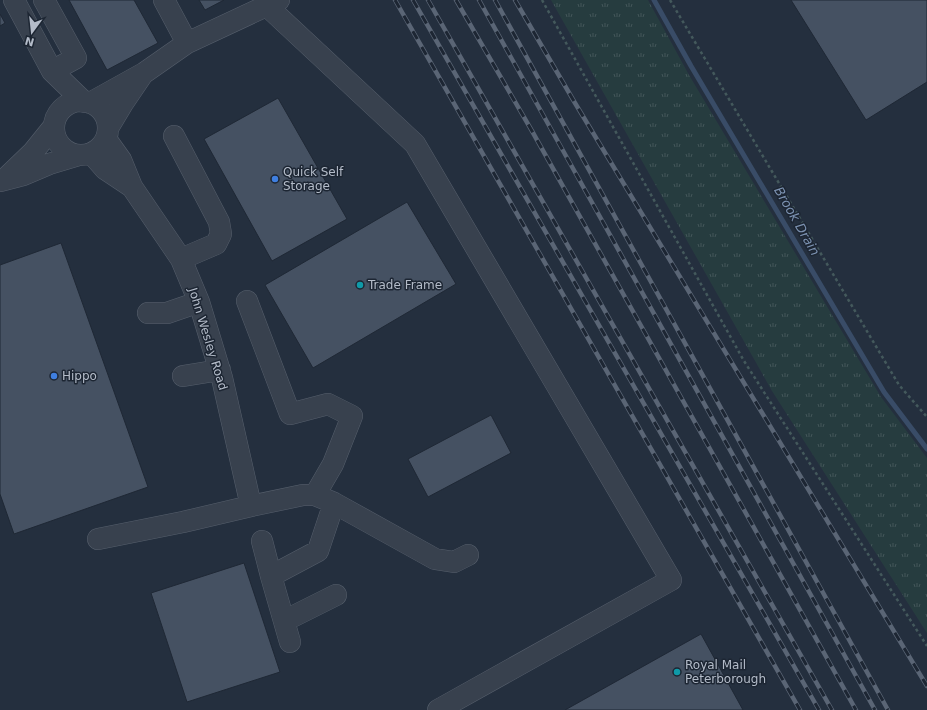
<svg xmlns="http://www.w3.org/2000/svg" width="927" height="710" viewBox="0 0 927 710" font-family="'DejaVu Sans',sans-serif">
	<style>
		.grass { fill: url(#grass-tufts) }
		.lines { fill: none; stroke-linecap: round; stroke-linejoin: round }
		.stream { stroke: #394c67; stroke-width: 5 }
		.building { fill: #455162; stroke: #1f2835 }
		.minor-casing { stroke: #565f6c; stroke-width: 22 }
		.path { stroke: #44595c; stroke-width: 2.5; stroke-dasharray: 3 3; stroke-linecap: butt }
		.minor { stroke: #38414e; stroke-width: 21 }
		.rail-casing { stroke: #5a6575; stroke-width: 4.5 }
		.rail { stroke: #1d2633; stroke-width: 3; stroke-dasharray: 9; stroke-linecap: butt }
		.shop-dot { fill: #3f7fe0; stroke: #1d2633; stroke-width: 1.5 }
		.culture-dot { fill: #0f9aa8; stroke: #1d2633; stroke-width: 1.5 }
		.labels { text-anchor: middle; dominant-baseline: central; stroke-width: 3; stroke-linejoin: round; paint-order: stroke }
		.poi-label { font-size: 12px; fill: #b4bcc9; stroke: #1d2633; text-anchor: start }
		.street-label { font-size: 12px; fill: #b4bcc9; stroke: #1d2633 }
		.water-label { font-size: 13px; font-style: italic; fill: #7c92b1; stroke: #1d2633 }
	</style>
	<defs>
		<pattern id="grass-tufts" width="24" height="20" patternUnits="userSpaceOnUse"><rect width="24" height="20" fill="#263c3f"/><path d="M3 7l-1-3M5 7V3M7 7l1-3M15 17l-1-3M17 17v-4M19 17l1-3" fill="none" stroke="#435659"/></pattern>
	</defs>
	<rect width="100%" height="100%" fill="#242f3e"/>
	<!-- grass -->
	<path class="grass" d="M551 0H648L689 75 881 397 927 458V633L772 391Z"/>
	<g class="lines">
		<!-- stream -->
		<path class="stream" d="M654 0 691 66 884 392 927 449"/>
	</g>
	<!-- building -->
	<path class="building" d="M69 0H134L158 43 107 70Z
		M199 0H224L205 10Z
		M791 0H927V82L866 120Z
		M0 14 5 23 0 26Z
		M278 98 347 219 272 261 204 139Z
		M407 202 456 284 313 368 265 285Z
		M61 243 148 487 14 534 0 494V265Z
		M491 415 511 453 428 497 408 459Z
		M244 563 280 672 187 702 151 593Z
		M701 634 743 710H565Z"/>
	<g class="lines">
		<!-- minor casing -->
		<g class="minor-casing">
			<path id="minor" d="M14 0 52 71 84 102
				M44 0 76 58 52 71
				M164 0 187 43
				M267 6 415 144 671 580 438 710
				M54 128a27 27 0 1 1 54 0a27 27 0 1 1-54 0Z
				M90 103 144 73 187 43 279 0
				M108 128 123 103 142 75
				M174 136 219 222 221 234 216 244 181 259
				M106 139 121 160 132 187 181 259 199 302 222 378 251 506
				M91 153 105 169 132 187
				M8 176 33 152 54 126
				M0 181 23 175 49 164 79 155
				M247 301 290 414 328 404 352 416 333 464 315 495
				M148 313H167L199 302
				M183 376 220 370
				M98 539 183 522 251 506 303 495H315L334 503 435 559 454 562 468 555
				M262 541 271 576
				M284 621 336 595
				M290 642 271 576 318 551 334 503"/>
		</g>
		<!-- path -->
		<path class="path" d="M542 0 744 361 927 646
			M670 0 899 385 927 417"/>
		<!-- minor -->
		<use href="#minor" class="minor"/>
		<!-- rail casing -->
		<g class="rail-casing">
			<path id="rail" d="M395 0 800 710
				M413 0 819 710
				M428 0 832 710
				M456 0 532 131 856 710
				M479 0 875 710
				M495 0 888 710
				M515 0 575 103 927 686"/>
		</g>
		<!-- rail -->
		<use href="#rail" class="rail"/>
	</g>
	<!-- markers -->
	<g class="shop-dot">
		<circle cx="275" cy="179" r="4"/>
		<circle cx="54" cy="376" r="4"/>
	</g>
	<g class="culture-dot">
		<circle cx="360" cy="285" r="4"/>
		<circle cx="677" cy="672" r="4"/>
	</g>
	<g class="labels">
		<!-- poi labels -->
		<g class="poi-label">
			<text x="283" y="172">Quick Self<tspan x="283" dy="14">Storage</tspan></text>
			<text x="368" y="285">Trade Frame</text>
			<text x="62" y="376">Hippo</text>
			<text x="685" y="665">Royal Mail<tspan x="685" dy="14">Peterborough</tspan></text>
		</g>
		<!-- street labels -->
		<g class="street-label">
			<text transform="translate(208 339) rotate(73)">John Wesley Road</text>
		</g>
		<!-- water labels -->
		<g class="water-label">
			<text transform="translate(797 221) rotate(60)">Brook Drain</text>
		</g>
	</g>
	<!-- north arrow -->
	<g transform="translate(32 32) rotate(195)" stroke="#1d2633" stroke-width="3" paint-order="stroke">
	<path d="M0-3L7 15L0 10L-7 15Z" fill="#b4bcc9"/>
	<text y="-6" font-size="11" font-weight="bold" text-anchor="middle" fill="#b4bcc9">N</text>
	</g>
</svg>
